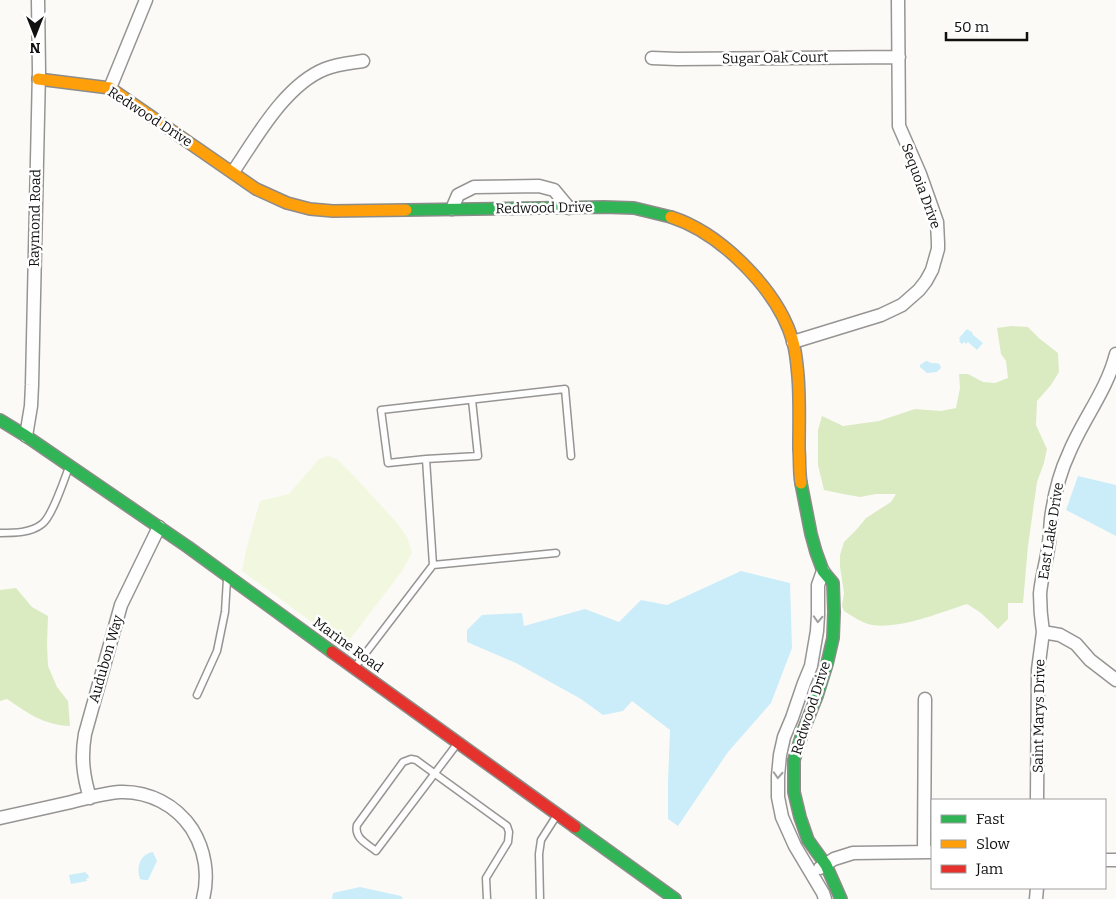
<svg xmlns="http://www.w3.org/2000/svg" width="1116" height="899" viewBox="0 0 1116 899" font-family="Bitter,serif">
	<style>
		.forest { fill: #daebc2 }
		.pitch { fill: #f2f7df }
		.water { fill: #caedf9 }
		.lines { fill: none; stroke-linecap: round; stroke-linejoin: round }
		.lane-casing { stroke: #969594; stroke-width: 9 }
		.street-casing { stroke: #969594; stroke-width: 15 }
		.fast-casing { stroke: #8d8c8a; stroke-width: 14 }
		.slow-casing { stroke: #8d8c8a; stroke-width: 14 }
		.jam-casing { stroke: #8d8c8a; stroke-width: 14 }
		.lane { stroke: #fffefe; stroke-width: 6 }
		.street { stroke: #fffefe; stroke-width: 12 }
		.fast { stroke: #30b455; stroke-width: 11 }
		.slow { stroke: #ff9f0a; stroke-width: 11 }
		.jam { stroke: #e5322d; stroke-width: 11 }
		.oneway { stroke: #9f9f9f }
		.labels { text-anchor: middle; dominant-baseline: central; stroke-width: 5; stroke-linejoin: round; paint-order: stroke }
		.street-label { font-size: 14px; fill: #101010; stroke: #fff }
	</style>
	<rect width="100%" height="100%" fill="#fcfaf6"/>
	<!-- forest -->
	<path class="forest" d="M1011 326 1028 327 1040 339 1058 353 1059 372 1051 385 1037 401 1036 425 1047 449 1044 463 1037 482 1028 546 1023 603H1008V619L998 629 981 613 967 604C939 613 901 629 872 625 862 623 852 616 844 611L842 606 844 593 840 567V555L844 542 857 529 866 518 891 502 896 494H876L860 497 843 494 824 490 818 465V430L822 416 843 426 879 421 915 409 941 411 956 408 960 388 959 374H968L983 382 995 383 1008 378 1006 361 1001 354 997 328Z
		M16 588 32 607 48 616 47 644 48 666 57 687 68 701 70 726C43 725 28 713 7 699L0 701V590Z"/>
	<!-- pitch -->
	<path class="pitch" d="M328 456 337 459 354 476 397 523 407 537 412 553 402 571 345 646 242 571 247 546 260 501 289 494 319 459Z"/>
	<!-- water -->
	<path class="water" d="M967 329 973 333 972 334 983 343 977 350 968 342 966 344 964 342 962 344 959 341 960 340 959 338Z
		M926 361C929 361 929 363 932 363 936 364 937 362 940 365L941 368 937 372 927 373 920 367V365Z
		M1078 476 1116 485V536L1066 510Z
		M741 571 790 583 792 648 771 703 728 752 678 826 668 819V782L670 730 632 701 623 711 603 715 581 699 516 663 467 642V630L482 615 522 613 524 626 585 609 619 622 641 600 667 605Z
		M153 852 157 861 148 880H144L140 879C136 867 140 854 153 852Z
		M86 872V874H88L89 878 86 879 87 881 71 884 69 875Z
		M360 887 401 896 403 899H332L333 893Z"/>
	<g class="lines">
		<!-- lane casing -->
		<g class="lane-casing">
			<path id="lane" d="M426 459 478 456 472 400
				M0 533C14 533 31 533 42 524 52 517 64 480 69 467
				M433 565 426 459 388 463 381 410 565 389 571 456
				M355 667 433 565 556 553
				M197 695 217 651 225 612 227 579
				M457 744 376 851C366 843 354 838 357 825L403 762 411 759 416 760 507 826 509 832 508 842 486 878 487 899
				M540 899 539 854 541 840 557 815"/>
		</g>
		<!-- street casing -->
		<g class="street-casing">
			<path id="street" d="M652 58 677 59 899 57
				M110 88 146 0
				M233 172C256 138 285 85 325 69 337 64 350 63 363 61
				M452 209 458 195 474 187 539 186 554 190 569 208
				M793 342 881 315 902 305 919 290 926 281 932 270 938 249V243L937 222 920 174 899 126 898 0
				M1116 354C1107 390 1083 419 1069 453 1059 474 1054 496 1051 519 1050 529 1050 539 1048 549 1046 564 1041 579 1040 594 1040 607 1041 619 1043 632L1060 635 1076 644 1090 660 1116 680
				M26 436 31 406 32 385 39 71 38 0
				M823 571 818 585V615L817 631 811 666 804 683 792 718 784 737 780 755 778 776V797L782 817 795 846 823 893 825 899
				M90 798C83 775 81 757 85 734L121 605 159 527
				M1037 800 1038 670 1043 632
				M0 818C22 813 45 808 67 803 84 799 103 793 120 792 149 791 176 805 192 829 205 850 209 875 203 899
				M924 852 925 699
				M1105 860H1116
				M820 868 834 859 853 853 931 852
				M1036 899 1037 888"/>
		</g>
		<!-- fast casing -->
		<g class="fast-casing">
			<path id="fast" d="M406 210 604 207 634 208 671 217
				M0 420 26 436 188 547 332 652
				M801 483 811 534 816 552 823 571 833 583 834 612 833 638 827 664 817 696 803 731 794 760V792L800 817 808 840 826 865 841 899
				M575 827 675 899"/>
		</g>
		<!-- slow casing -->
		<g class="slow-casing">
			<path id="slow" d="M38 79 110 88 256 189 287 203 310 209 333 211 406 210
				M671 217C721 233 779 291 793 342 796 352 797 365 798 376 800 400 799 424 799 449 800 460 799 472 801 483"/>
		</g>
		<!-- jam casing -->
		<g class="jam-casing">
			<path id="jam" d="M332 652 575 827"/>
		</g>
		<!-- lane -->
		<use href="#lane" class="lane"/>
		<!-- street -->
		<use href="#street" class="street"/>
		<!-- fast -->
		<use href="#fast" class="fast"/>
		<!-- slow -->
		<use href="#slow" class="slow"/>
		<!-- jam -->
		<use href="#jam" class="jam"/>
	</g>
	<!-- one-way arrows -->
	<defs><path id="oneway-chevron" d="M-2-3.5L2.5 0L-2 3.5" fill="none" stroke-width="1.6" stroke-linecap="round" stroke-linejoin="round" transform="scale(1.25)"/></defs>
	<g class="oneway">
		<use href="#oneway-chevron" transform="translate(818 619) rotate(93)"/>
		<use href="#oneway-chevron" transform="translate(778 775) rotate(93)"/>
	</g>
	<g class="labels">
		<!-- street labels -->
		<g class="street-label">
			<text transform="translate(775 58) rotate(-1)">Sugar Oak Court</text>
			<text transform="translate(150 117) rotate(33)">Redwood Drive</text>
			<text transform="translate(921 186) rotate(70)">Sequoia Drive</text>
			<text transform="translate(544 208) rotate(-1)">Redwood Drive</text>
			<text transform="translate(35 218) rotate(-89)">Raymond Road</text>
			<text transform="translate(1051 531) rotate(-81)">East Lake Drive</text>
			<text transform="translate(348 645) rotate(36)">Marine Road</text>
			<text transform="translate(106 659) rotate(-74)">Audubon Way</text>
			<text transform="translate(811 708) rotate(-72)">Redwood Drive</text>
			<text transform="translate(1039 716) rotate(-89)">Saint Marys Drive</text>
		</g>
	</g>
	<!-- legend -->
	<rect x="931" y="799" width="175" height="90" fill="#ffffff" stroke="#9f9f9f"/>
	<rect x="941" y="815" width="25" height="8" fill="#30b455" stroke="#9f9f9f"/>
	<text x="976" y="824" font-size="15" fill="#101010">Fast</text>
	<rect x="941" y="840" width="25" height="8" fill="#ff9f0a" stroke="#9f9f9f"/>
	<text x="976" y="849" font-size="15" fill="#101010">Slow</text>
	<rect x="941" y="865" width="25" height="8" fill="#e5322d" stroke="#9f9f9f"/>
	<text x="976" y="874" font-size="15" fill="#101010">Jam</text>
	<!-- north arrow -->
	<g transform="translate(35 35) rotate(180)" stroke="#ffffff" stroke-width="4" paint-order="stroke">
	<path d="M0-4L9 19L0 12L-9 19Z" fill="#101010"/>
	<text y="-8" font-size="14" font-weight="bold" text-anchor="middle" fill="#101010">N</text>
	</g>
	<!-- scale -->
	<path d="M946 32v8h81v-8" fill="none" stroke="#101010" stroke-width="2.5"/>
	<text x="954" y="32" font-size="15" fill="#101010" stroke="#ffffff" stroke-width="4" paint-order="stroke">50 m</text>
</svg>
